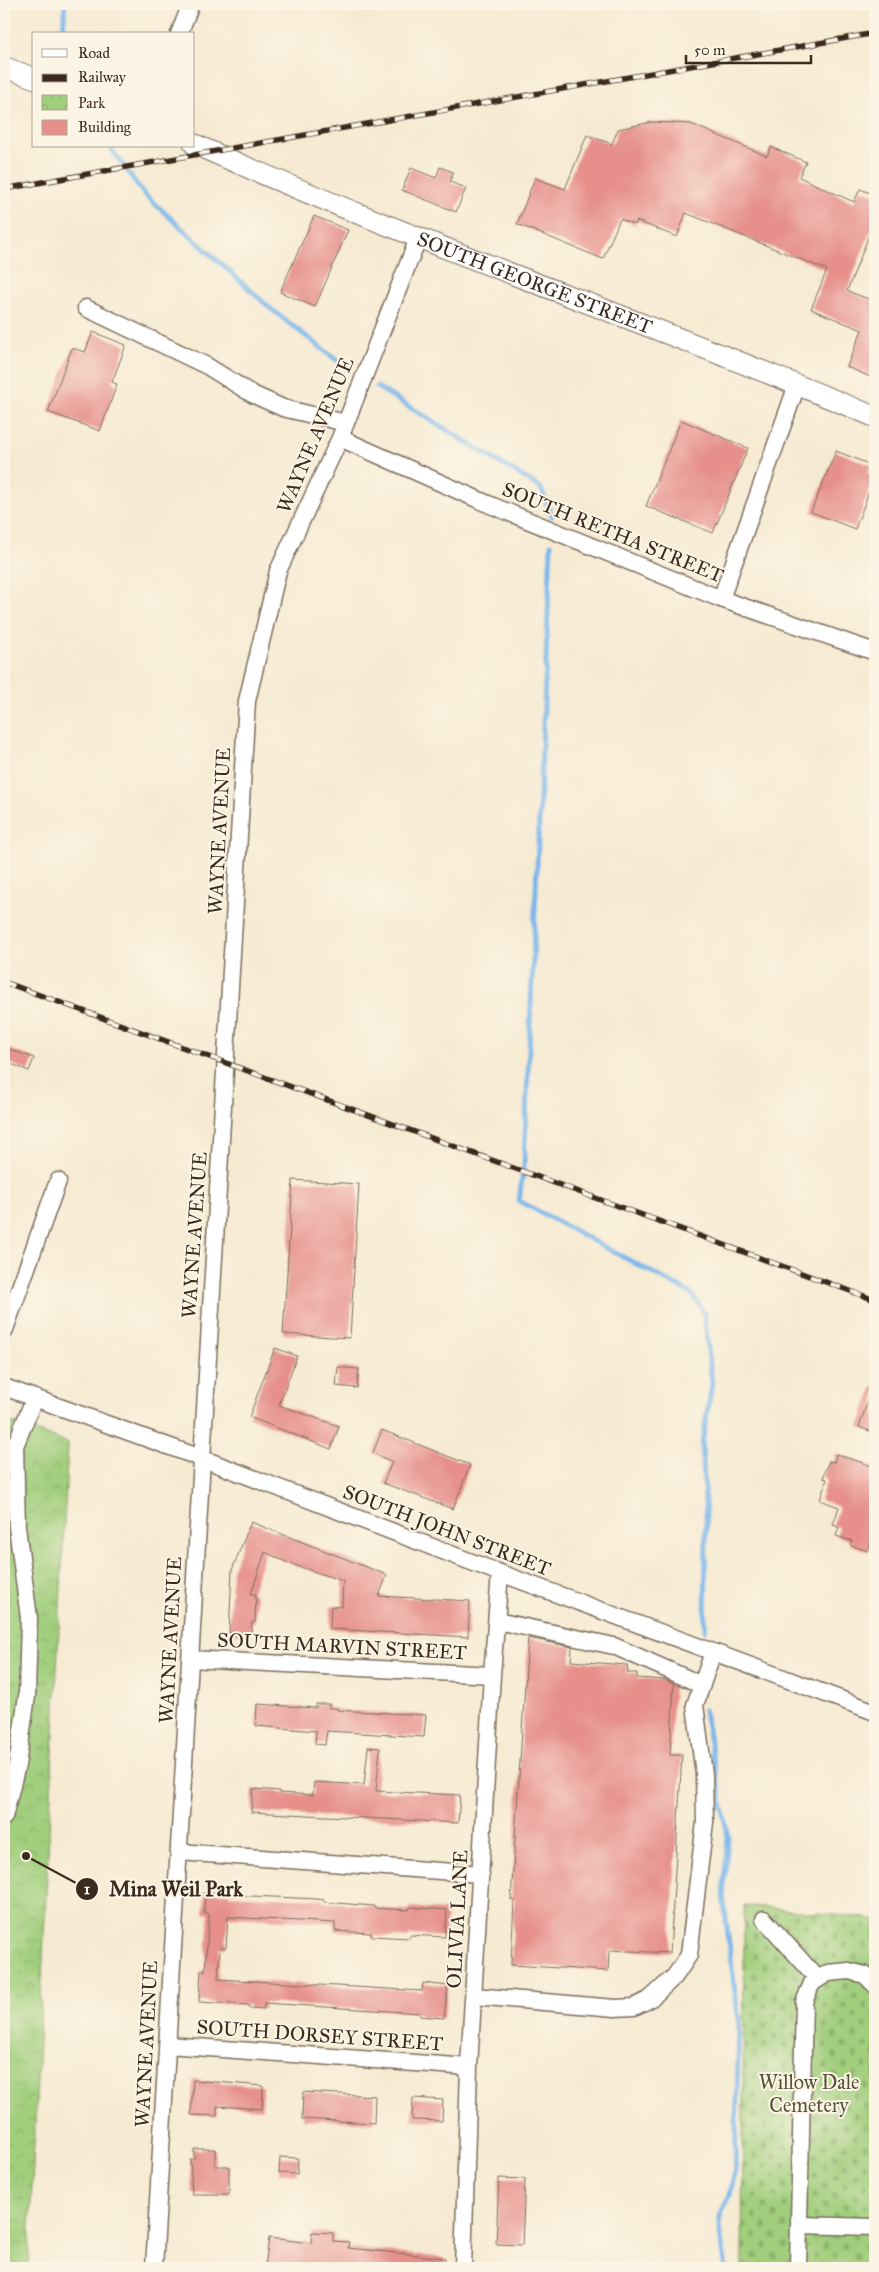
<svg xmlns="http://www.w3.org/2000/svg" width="879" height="2272" viewBox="0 0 879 2272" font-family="'IM FELL Great Primer',serif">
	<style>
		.cemetery { fill: url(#cemetery-stones); stroke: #6e7c4d }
		.park { fill: url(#park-crowns); stroke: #6e7c4d }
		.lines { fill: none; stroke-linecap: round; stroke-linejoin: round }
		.stream { stroke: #77b6eb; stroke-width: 5 }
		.building { fill: #e68f8b }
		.minor-casing { stroke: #7c6d5d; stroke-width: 19 }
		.major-casing { stroke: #7c6d5d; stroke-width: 22 }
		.minor { stroke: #fff; stroke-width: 16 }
		.major { stroke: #fff; stroke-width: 20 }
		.rail-casing { stroke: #3b2a1e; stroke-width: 5.5 }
		.rail { stroke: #fcf5e5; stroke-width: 4; stroke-dasharray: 11; stroke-linecap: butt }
		.labels { text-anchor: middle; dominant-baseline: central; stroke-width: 4; stroke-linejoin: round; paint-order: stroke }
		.street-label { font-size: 20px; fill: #3b2a1e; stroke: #fcf5e5 }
		.park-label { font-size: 20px; fill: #545336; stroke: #fcf5e5 }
		.leader { fill: none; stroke: #3b2a1e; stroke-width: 2 }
		.callout-dot { fill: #3b2a1e; stroke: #fcf5e5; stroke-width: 2 }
		.mark-label { font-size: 15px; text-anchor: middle; font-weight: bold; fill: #fff }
		.callout-label { font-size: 21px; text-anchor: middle; font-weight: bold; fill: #3b2a1e; stroke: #fcf5e5; stroke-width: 4; stroke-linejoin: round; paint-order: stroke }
	</style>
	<defs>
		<pattern id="cemetery-stones" width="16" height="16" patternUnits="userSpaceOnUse" patternTransform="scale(1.25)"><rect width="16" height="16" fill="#a0ce7c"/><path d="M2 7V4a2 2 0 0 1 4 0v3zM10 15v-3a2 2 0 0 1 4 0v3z" fill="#8bb16b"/></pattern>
		<pattern id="park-crowns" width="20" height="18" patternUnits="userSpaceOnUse" patternTransform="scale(1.25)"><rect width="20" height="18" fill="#a0ce7c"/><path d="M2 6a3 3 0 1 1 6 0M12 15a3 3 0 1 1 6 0" fill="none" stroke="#8bb16b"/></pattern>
	</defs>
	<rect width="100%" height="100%" fill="#fcf5e5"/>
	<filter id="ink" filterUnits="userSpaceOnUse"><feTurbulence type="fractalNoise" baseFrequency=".02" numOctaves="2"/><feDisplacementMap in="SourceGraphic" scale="10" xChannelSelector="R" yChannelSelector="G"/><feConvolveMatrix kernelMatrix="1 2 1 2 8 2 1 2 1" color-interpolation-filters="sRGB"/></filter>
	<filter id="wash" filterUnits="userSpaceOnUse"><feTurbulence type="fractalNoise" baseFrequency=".0096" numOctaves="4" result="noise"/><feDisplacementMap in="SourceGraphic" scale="20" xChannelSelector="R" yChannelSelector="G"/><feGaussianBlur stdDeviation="1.12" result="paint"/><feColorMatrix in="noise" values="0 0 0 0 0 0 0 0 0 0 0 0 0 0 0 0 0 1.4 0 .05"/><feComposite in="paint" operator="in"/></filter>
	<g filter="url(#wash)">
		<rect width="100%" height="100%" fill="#f6ead2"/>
		<!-- cemetery -->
		<path class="cemetery" d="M744 1905 875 1919V2268H742Z"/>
		<!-- park -->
		<path class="park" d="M4 1419 68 1443 28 2268H4Z"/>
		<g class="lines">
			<!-- stream -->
			<path class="stream" d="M63 34 65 4
				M110 147 143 193 270 308 348 369
				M377 387 541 488 552 516
				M551 544 524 1164 519 1201 692 1294 704 1313 712 1384 702 1443 706 1520 705 1630
				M704 1710 728 1837 723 1896 739 2023 735 2172 730 2194 720 2217V2234L726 2268"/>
		</g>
		<g id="blocks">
			<!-- building -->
			<path class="building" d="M652 122 691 124 767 156 771 147 806 162 799 177 854 202 860 189 875 195V220L847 291 874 301 875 299V379L847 367 862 330 811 309 827 270 686 213 677 237 637 221 635 225 620 219 603 259 517 224 535 178 565 189 587 135 612 144 618 129Z
				M440 167 453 172 450 182 466 188 456 212 402 190 411 168 436 178Z
				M314 216 348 230 315 307 280 292Z
				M93 332 126 345 112 382 117 384 100 431 48 412 72 348 85 352Z
				M681 420 748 448 713 533 646 506Z
				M836 451 871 465 867 473 875 476 855 529 811 512Z
				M4 1047 34 1058 29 1071 4 1061Z
				M293 1180 359 1184 350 1338 283 1334Z
				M275 1348 297 1356 279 1405 339 1426 331 1449 249 1417Z
				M338 1367 359 1369 357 1388 336 1386Z
				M873 1386H875V1433L859 1427Z
				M382 1430 470 1465 453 1509 383 1483 392 1462 373 1453Z
				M836 1454 875 1467V1542L872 1540 868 1551 850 1545 852 1541 836 1536 839 1527 833 1525 839 1507 820 1500 827 1479 823 1478 829 1461 834 1462Z
				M251 1522 387 1575 379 1596 470 1601 468 1637 330 1629 331 1606 342 1607 343 1581 288 1563 265 1552 251 1594H256L255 1622H252L251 1634 229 1633 232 1570Z
				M528 1638 572 1647 571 1661 627 1665 628 1673H637V1678L666 1680 674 1684 670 1755H682L670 1953 609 1950 608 1971 511 1965 514 1900H511Z
				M257 1704 316 1708V1704H329V1708H337V1710L426 1715 424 1737 327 1731 325 1745 315 1744 316 1731 256 1726Z
				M368 1747 380 1748 376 1791 460 1795 458 1823 251 1812 253 1789 279 1791V1793L313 1795 314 1782 364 1785Z
				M205 1892 229 1893V1895L317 1899 324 1900V1902L374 1906V1908L409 1910 410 1907 447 1910 445 1937 410 1935 409 1938 371 1936V1933L335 1931V1923L228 1917 226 1948H220L218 1979 422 1991 423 1983 448 1986 444 2018 420 2016V2013L264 2003V2009L249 2008V2005L199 2002 201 1970 205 1971 209 1914 204 1913Z
				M193 2080 263 2086 262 2109 217 2106V2116L191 2115Z
				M303 2092 375 2096 374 2123 302 2119Z
				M413 2098 443 2100 442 2121 412 2120Z
				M194 2149H215V2166H229V2194H192L190 2159H194Z
				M280 2157 298 2158 297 2174 279 2173Z
				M499 2178 525 2179 522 2245 496 2244Z
				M312 2232 333 2233V2241L349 2242 348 2248 445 2258 444 2268H265L269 2238 311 2243Z"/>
		</g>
	</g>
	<g filter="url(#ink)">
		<use href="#blocks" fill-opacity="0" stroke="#7c6d5d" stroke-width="1"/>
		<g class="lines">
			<!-- minor casing -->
			<g class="minor-casing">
				<path id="minor" d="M179 34 191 4
					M86 308 207 366 252 394 283 408 346 423
					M340 438 488 504 721 599 875 652
					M721 599 797 385
					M4 1332 58 1181
					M4 1387 201 1458 500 1573 875 1712
					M497 1621 614 1646 702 1685
					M190 1659 492 1675
					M4 1817 17 1765 27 1696 29 1618 17 1527 15 1446 34 1399
					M179 1852 481 1874
					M764 1919 818 1979
					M474 1996 615 2008 634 2007 650 1999 675 1976 689 1955 705 1822 704 1774 695 1705 713 1652
					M168 2045 469 2067
					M799 2225 875 2227
					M154 2268 247 701 278 571 340 438 419 236
					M463 2268 469 2067 492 1675 500 1573
					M798 2268 804 2002 812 1983 828 1973 849 1971 865 1975 875 1985"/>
			</g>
			<!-- major casing -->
			<g class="major-casing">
				<g id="major">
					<path d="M4 67 34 78"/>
					<path id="s1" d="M194 144C417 244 650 322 875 417"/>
				</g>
			</g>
			<!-- minor -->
			<use href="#minor" class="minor"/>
			<!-- major -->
			<use href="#major" class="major"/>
			<!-- rail casing -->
			<g class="rail-casing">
				<path id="rail" d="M4 189 875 33
					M4 982 875 1300"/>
			</g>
			<!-- rail -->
			<use href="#rail" class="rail"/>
		</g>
	</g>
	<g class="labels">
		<!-- street labels -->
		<g class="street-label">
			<text stroke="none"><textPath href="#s1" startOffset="368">SOUTH GEORGE STREET</textPath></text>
			<text transform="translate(315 435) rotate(-67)">WAYNE AVENUE</text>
			<text transform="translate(613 532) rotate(22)">SOUTH RETHA STREET</text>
			<text transform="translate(219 831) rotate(-87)">WAYNE AVENUE</text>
			<text transform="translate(194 1235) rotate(-86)">WAYNE AVENUE</text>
			<text transform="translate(447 1530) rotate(21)">SOUTH JOHN STREET</text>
			<text transform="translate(170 1640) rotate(-87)">WAYNE AVENUE</text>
			<text transform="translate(342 1646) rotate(3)">SOUTH MARVIN STREET</text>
			<text transform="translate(457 1919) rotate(-87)">OLIVIA LANE</text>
			<text transform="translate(320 2035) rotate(4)">SOUTH DORSEY STREET</text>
			<text transform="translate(146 2044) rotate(-87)">WAYNE AVENUE</text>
		</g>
		<!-- park labels -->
		<g class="park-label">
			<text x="809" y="2082">Willow Dale<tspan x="809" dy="23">Cemetery</tspan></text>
		</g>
	</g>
	<!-- callouts -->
	<path class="leader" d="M26 1856L87 1889"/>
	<g class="callout-dot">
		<circle cx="26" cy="1856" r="5"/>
		<circle cx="87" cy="1889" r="12"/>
	</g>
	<g class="mark-label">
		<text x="87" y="1894">1</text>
	</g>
	<g class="callout-label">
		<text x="176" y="1896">Mina Weil Park</text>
	</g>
	<!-- margin -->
	<rect width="879" height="2272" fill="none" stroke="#fcf5e5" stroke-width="20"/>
	<!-- legend -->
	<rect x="32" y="32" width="162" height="115" fill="#fcf5e5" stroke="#afa495"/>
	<rect x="42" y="49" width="25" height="8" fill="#ffffff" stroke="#afa495"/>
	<text x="78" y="58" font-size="15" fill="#3b2a1e">Road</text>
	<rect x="42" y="74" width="25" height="8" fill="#3b2a1e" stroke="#afa495"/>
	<text x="78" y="82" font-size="15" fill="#3b2a1e">Railway</text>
	<rect x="42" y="95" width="25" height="15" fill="url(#park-crowns)" stroke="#afa495"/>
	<text x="78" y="108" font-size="15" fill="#3b2a1e">Park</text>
	<rect x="42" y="120" width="25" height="15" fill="#e68f8b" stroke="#afa495"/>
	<text x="78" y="132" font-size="15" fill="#3b2a1e">Building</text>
	<!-- scale -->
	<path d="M686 55v8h125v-8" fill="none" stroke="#3b2a1e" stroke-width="2.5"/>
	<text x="694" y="55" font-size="15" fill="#3b2a1e" stroke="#fcf5e5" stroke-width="4" paint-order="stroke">50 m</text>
</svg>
